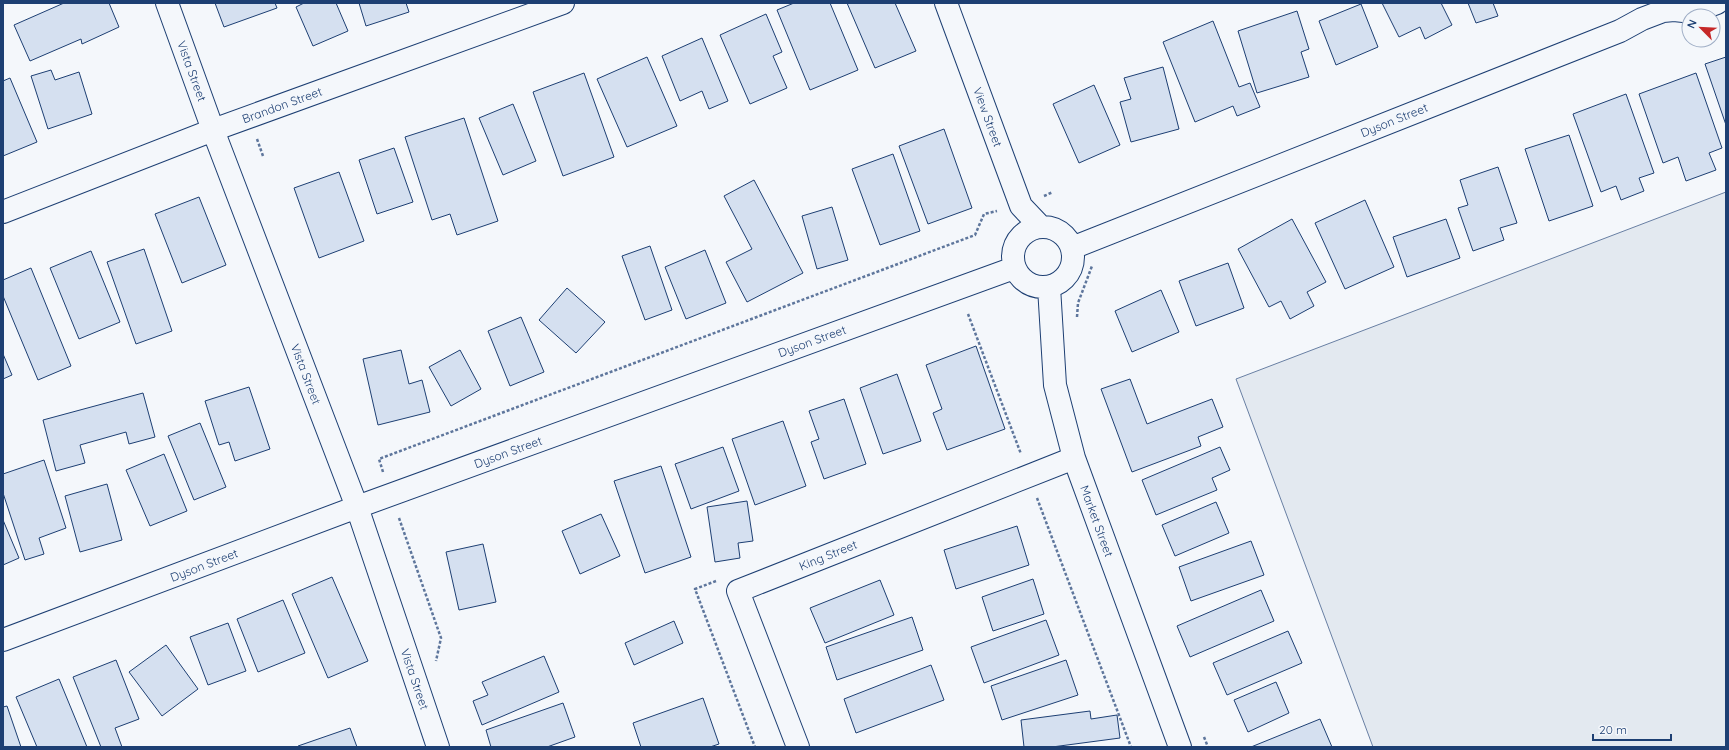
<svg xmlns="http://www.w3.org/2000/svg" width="1729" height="750" viewBox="0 0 1729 750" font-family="Quicksand,sans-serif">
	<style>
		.green { fill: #e3e9f0; stroke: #687fa3 }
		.building { fill: #d5e0f0; stroke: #1d3f73 }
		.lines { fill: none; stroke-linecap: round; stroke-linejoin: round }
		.minor-casing { stroke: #1d3f73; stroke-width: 24 }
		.path { stroke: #5e769c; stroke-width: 2.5; stroke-dasharray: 3 2; stroke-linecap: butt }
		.minor { stroke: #f4f7fb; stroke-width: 22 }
		.labels { text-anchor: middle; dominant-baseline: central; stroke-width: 3; stroke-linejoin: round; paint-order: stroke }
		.street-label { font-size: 12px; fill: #1d3f73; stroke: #f4f7fb }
	</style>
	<rect width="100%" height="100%" fill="#f4f7fb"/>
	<!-- green -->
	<path class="green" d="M1726 192V747H1373L1236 379Z"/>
	<!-- building -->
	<path class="building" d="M64 3H109L119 27 82 44 81 39 30 61 14 25Z
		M215 3H275L277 8 224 27Z
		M304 3H336L348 31 313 46 296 7Z
		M359 3H406L409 12 366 26Z
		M794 3H830L858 70 810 90 777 10Z
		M847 3H895L916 51 875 68Z
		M1382 3H1441L1452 25 1425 39 1420 27 1399 37Z
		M1468 3H1493L1498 16 1476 23Z
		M1361 4 1378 47 1336 65 1319 21Z
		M1297 11 1309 49 1301 52 1309 77 1257 93 1238 31Z
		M766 14 782 52 773 56 787 88 750 104 720 35Z
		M1213 21 1239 87 1250 83 1260 107 1237 116 1233 106 1195 122 1163 42Z
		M702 38 728 101 709 109 702 91 680 101 662 56Z
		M647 57 677 126 627 147 597 79Z
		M1726 57V125L1705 64Z
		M1163 67 1179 129 1131 142 1120 102 1131 99 1124 78Z
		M51 70 55 80 79 72 92 114 48 129 31 76Z
		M584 73 614 157 563 176 533 92Z
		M1696 73 1722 148 1709 153 1716 170 1686 181 1678 157 1663 163 1639 94Z
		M10 78 37 142 3 156V81Z
		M1094 85 1120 145 1079 163 1053 104Z
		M1626 94 1654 173 1639 178 1644 191 1621 200 1616 186 1601 192 1573 114Z
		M513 104 536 161 503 175 479 118Z
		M464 118 498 221 457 235 450 214 432 220 405 137Z
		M944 129 972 208 928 224 899 146Z
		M1569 135 1593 206 1549 221 1525 149Z
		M394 148 413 202 377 214 359 160Z
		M893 154 920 231 880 245 852 169Z
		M1498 167 1517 223 1500 228 1504 240 1473 251 1458 208 1468 205 1460 180Z
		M339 172 364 241 319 258 294 188Z
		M754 180 803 273 747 302 726 262 752 249 724 196Z
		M199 197 226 265 182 283 155 214Z
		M1365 200 1394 267 1345 289 1315 223Z
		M832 207 848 260 817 269 802 216Z
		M1292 219 1326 282 1307 292 1314 306 1290 319 1281 301 1269 307 1238 249Z
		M1446 219 1460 258 1407 277 1393 237Z
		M650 246 672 310 645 320 622 256Z
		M144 249 172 331 136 344 107 262Z
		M705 250 726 303 686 319 665 267Z
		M91 251 120 322 79 339 50 268Z
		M1228 263 1244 308 1196 326 1179 281Z
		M31 268 71 366 38 380 3 296V280Z
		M567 288 605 322 576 353 539 320Z
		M1161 290 1179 332 1132 352 1115 311Z
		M521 317 544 372 510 386 488 331Z
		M976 346 1005 429 947 450 933 413 942 409 926 365Z
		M401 350 409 384 422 380 430 412 378 425 363 359Z
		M460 350 481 389 451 406 429 367Z
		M3 354 12 375 3 379Z
		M897 374 921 441 883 454 860 388Z
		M1130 379 1147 424 1212 399 1223 427 1198 437 1201 446 1132 472 1101 389Z
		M249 387 270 449 235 461 229 442 219 445 205 401Z
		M143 393 155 437 129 444 126 432 80 445 85 463 56 471 43 420Z
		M844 399 866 464 824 479 811 442 819 439 809 411Z
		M783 421 806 486 755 505 732 439Z
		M200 423 226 487 194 500 168 436Z
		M723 447 739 491 691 509 675 464Z
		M1220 447 1230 470 1212 478 1217 490 1156 515 1142 480Z
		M164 454 187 511 150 526 126 470Z
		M44 460 66 528 39 538 44 554 25 560 3 493V474Z
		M661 466 691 557 645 573 614 481Z
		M107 484 122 540 80 552 65 496Z
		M747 501 753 541 738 543 740 558 715 562 707 507Z
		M1216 502 1229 533 1175 556 1162 525Z
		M601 514 620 556 580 574 562 531Z
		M3 520 19 558 3 565Z
		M1017 526 1029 565 956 589 944 550Z
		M1251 541 1264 575 1191 601 1179 567Z
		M483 544 496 602 459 610 446 552Z
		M332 577 368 661 328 678 292 594Z
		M1033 579 1044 614 993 631 982 597Z
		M880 580 894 615 825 643 810 608Z
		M1261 590 1274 621 1190 657 1177 626Z
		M283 600 305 653 258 672 237 619Z
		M912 617 923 650 837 680 826 647Z
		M1046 620 1059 655 984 683 971 647Z
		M674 621 683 643 634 665 625 643Z
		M228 623 246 671 208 685 190 637Z
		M1288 631 1302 663 1227 695 1213 663Z
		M166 645 198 689 162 716 129 672Z
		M544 656 559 692 482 725 473 701 488 695 482 682Z
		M116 660 139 719 115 728 122 747H101L73 677Z
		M1066 660 1078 695 1002 720 991 686Z
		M931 665 944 700 856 733 844 699Z
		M59 679 87 747H37L16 697Z
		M1276 682 1289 713 1248 732 1234 700Z
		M703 698 719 744 710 747H641L633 723Z
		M563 703 575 737 547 747H491L486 730Z
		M7 706 21 747H3V707Z
		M1090 711 1091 719 1117 715 1120 738 1052 747H1024L1021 720Z
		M1320 719 1332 747H1251Z
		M350 728 357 747H299L298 746Z"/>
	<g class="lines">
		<!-- minor casing -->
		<g class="minor-casing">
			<path id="minor" d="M167 3 213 130 357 507 438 747
				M946 3 1021 206 1040 226
				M3 212 213 130 563 3
				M1013 257a30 30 0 1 1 60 0a30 30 0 1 1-60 0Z
				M1072 248 1620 31 1642 19 1663 11 1674 10 1693 12 1717 3
				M1049 287 1055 385 1074 458 1180 747
				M3 640 357 507 1014 268
				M798 747 738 591 1074 458"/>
		</g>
		<!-- path -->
		<path class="path" d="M257 139 263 156
			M1044 196 1053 192
			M968 314 1021 454
			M1077 317 1078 303 1092 266
			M383 472 379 459 975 235 984 214 997 211
			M1037 498 1131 747
			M399 518 441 638 436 661
			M716 581 695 589 755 747
			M1204 737 1208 747"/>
		<!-- minor -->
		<use href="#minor" class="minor"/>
	</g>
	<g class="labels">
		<!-- street labels -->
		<g class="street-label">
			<text transform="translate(192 71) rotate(70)">Vista Street</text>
			<text transform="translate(282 105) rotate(-20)">Brandon Street</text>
			<text transform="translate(988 117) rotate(70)">View Street</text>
			<text transform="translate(1394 120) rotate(-22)">Dyson Street</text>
			<text transform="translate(812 341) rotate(-20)">Dyson Street</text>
			<text transform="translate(306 374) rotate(69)">Vista Street</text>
			<text transform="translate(508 452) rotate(-20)">Dyson Street</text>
			<text transform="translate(1097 521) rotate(70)">Market Street</text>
			<text transform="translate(828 555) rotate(-22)">King Street</text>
			<text transform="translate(204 565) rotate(-21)">Dyson Street</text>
			<text transform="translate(415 679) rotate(71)">Vista Street</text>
		</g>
	</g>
	<!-- border -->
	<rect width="1729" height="750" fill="none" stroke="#1d3f73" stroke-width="8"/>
	<!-- north arrow -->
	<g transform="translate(1701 28) rotate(294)"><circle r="19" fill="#f4f7fb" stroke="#9eadc5"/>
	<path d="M0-3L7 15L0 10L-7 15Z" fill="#c62828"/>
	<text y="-6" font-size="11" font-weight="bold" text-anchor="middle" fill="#1d3f73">N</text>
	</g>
	<!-- scale -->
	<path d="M1593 734v6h78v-6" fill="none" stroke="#1d3f73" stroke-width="2"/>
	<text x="1599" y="734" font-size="12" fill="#1d3f73" stroke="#f4f7fb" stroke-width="3" paint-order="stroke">20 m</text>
</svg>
